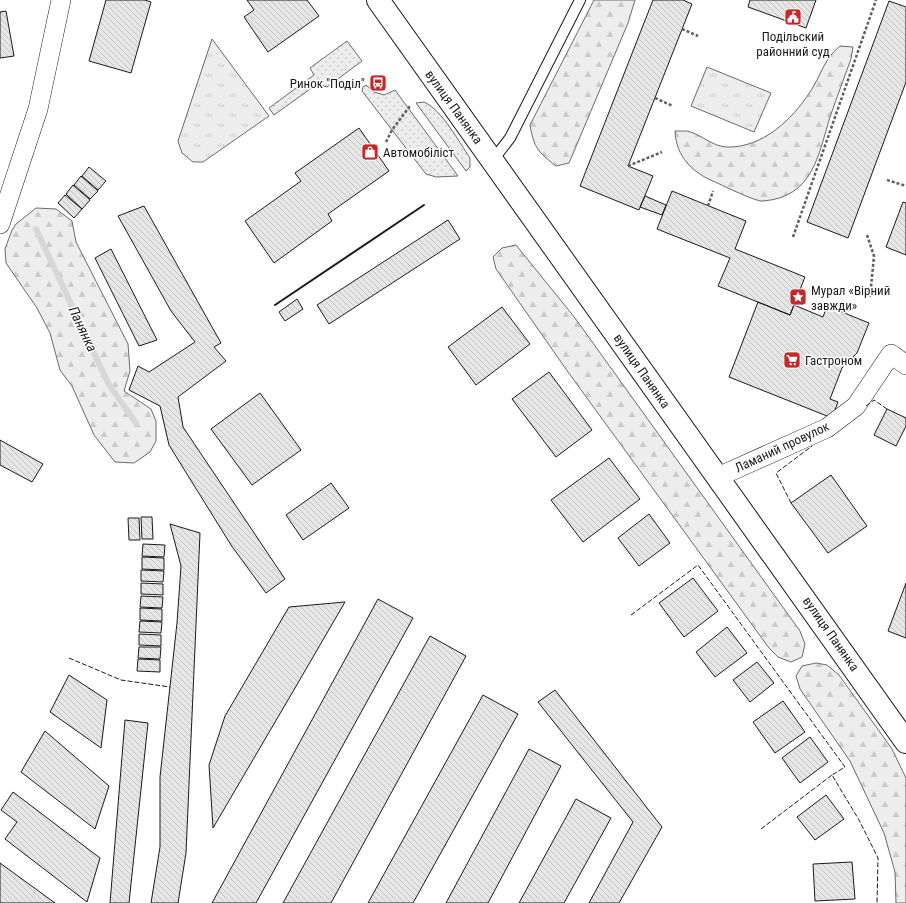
<svg xmlns="http://www.w3.org/2000/svg" width="906" height="903" viewBox="0 0 906 903" font-family="'Roboto Condensed',sans-serif">
	<style>
		.grass { fill: url(#grass-dots); stroke: #6a6a6a }
		.forest { fill: url(#forest-firs); stroke: #6a6a6a }
		.park { fill: url(#park-tufts); stroke: #6a6a6a }
		.lines { fill: none; stroke-linecap: round; stroke-linejoin: round }
		.stream { stroke: #d7d7d7; stroke-width: 6 }
		.building { fill: url(#building-back-hatch); stroke: #1a1a1a }
		.lane-casing { stroke: #1a1a1a; stroke-width: 12 }
		.street-casing { stroke: #1a1a1a; stroke-width: 20 }
		.secondary-casing { stroke: #1a1a1a; stroke-width: 24 }
		.path { stroke: #5f5f5f; stroke-width: 2.5; stroke-dasharray: 3 2; stroke-linecap: butt }
		.lane { stroke: #fff; stroke-width: 10 }
		.street { stroke: #fff; stroke-width: 19 }
		.secondary { stroke: #fff; stroke-width: 22 }
		.fence { stroke: #1a1a1a; stroke-width: 1; stroke-dasharray: 5 2; stroke-linecap: butt }
		.wall { stroke: #1a1a1a; stroke-width: 2 }
		.labels { text-anchor: middle; dominant-baseline: central; stroke-width: 3; stroke-linejoin: round; paint-order: stroke }
		.poi-label { font-size: 13px; fill: #1a1a1a; stroke: #fff; text-anchor: start }
		.street-label { font-size: 13px; fill: #1a1a1a; stroke: #fff }
		.water-label { font-size: 14px; font-style: italic; fill: #1a1a1a; stroke: #fff }
	</style>
	<defs>
		<pattern id="grass-dots" width="8" height="8" patternUnits="userSpaceOnUse"><rect width="8" height="8" fill="#ededed"/><path d="M2 2h.1M6 6h.1" fill="none" stroke="#cbcbcb" stroke-width="1.8" stroke-linecap="round"/></pattern>
		<pattern id="forest-firs" width="22" height="20" patternUnits="userSpaceOnUse"><rect width="22" height="20" fill="#ededed"/><path d="M5 1l3.5 6h-7zM16 11l3.5 6h-7z" fill="#cbcbcb"/></pattern>
		<pattern id="park-tufts" width="24" height="20" patternUnits="userSpaceOnUse"><rect width="24" height="20" fill="#ededed"/><path d="M3 7l-1-3M5 7V3M7 7l1-3M15 17l-1-3M17 17v-4M19 17l1-3" fill="none" stroke="#cbcbcb"/></pattern>
		<pattern id="building-back-hatch" width="6" height="6" patternUnits="userSpaceOnUse"><rect width="6" height="6" fill="#e6e6e6"/><path d="M-1 5l2 2M0 0l6 6M5-1l2 2" fill="none" stroke="#c5c5c5"/></pattern>
	</defs>
	<rect width="100%" height="100%" fill="#fff"/>
	<!-- grass -->
	<path class="grass" d="M347 41 362 61 327 87 317 84 274 115 269 108 314 75 310 68Z
		M366 85 374 92 384 95 395 90 458 176 436 177 426 174 362 91 363 87Z
		M424 102C442 110 459 142 470 158V167L466 171 416 103Z"/>
	<!-- forest -->
	<path class="forest" d="M594 0H635L628 23 569 163 556 166C538 152 534 148 530 125Z
		M840 46 853 47 851 59C844 78 837 97 830 117 818 156 813 197 763 201 756 202 724 186 715 182 693 173 676 157 675 131 679 131 684 131 687 131 701 134 713 147 727 147 762 148 792 120 810 92 822 74 823 60 840 46Z
		M36 208 56 209 72 221 76 242 128 344 130 371 124 391 151 409 156 421V441L150 452 134 463 115 462 94 435 72 386 60 370 50 333 37 308 6 263 5 249 12 230 16 224Z
		M516 245 575 318 800 631 805 644 802 657 791 662 778 657 769 648 568 372 496 269 493 257 502 248Z
		M816 663 827 665 839 675 892 749 906 778V903H896L895 872 884 833 850 761 800 689 796 676 802 666Z"/>
	<!-- park -->
	<path class="park" d="M212 39 269 116 203 162H193L182 153 178 141Z
		M707 67 771 93 754 132 691 106Z"/>
	<g class="lines">
		<!-- stream -->
		<path class="stream" d="M36 229 108 383 136 423"/>
	</g>
	<!-- building -->
	<path class="building" d="M106 0H145L151 2 131 73 89 61Z
		M247 0H307L319 16 268 52 244 17 254 10Z
		M653 0H683L692 4 628 166 653 176 639 210 580 186Z
		M750 0H816L806 28 748 7Z
		M889 1 906 7V82L848 238 807 222Z
		M6 11 14 56 0 58V12Z
		M359 128 389 171 328 214 332 221 274 263 245 221 301 181 295 173Z
		M89 167 106 181 98 190 82 176Z
		M81 176 98 191 90 199 74 185Z
		M73 185 90 200 82 209 66 194Z
		M672 191 746 221 735 249 805 277 790 315 718 286 730 258 657 229Z
		M65 195 82 209 74 218 58 203Z
		M645 196 666 205 662 215 640 207Z
		M903 202 906 203V255L886 247Z
		M144 206 221 343 214 347 226 361 178 397 183 427 285 579 266 593 231 545 169 445 160 406 129 390 138 366 149 372 195 342 171 311 118 216Z
		M448 220 460 239 329 324 317 305Z
		M111 249 157 340 139 346 95 258Z
		M297 299 303 309 285 321 279 312Z
		M758 302 790 315 794 305 823 317 827 306 869 323 857 353 842 368 830 399 838 402 832 418 729 377Z
		M502 307 530 344 476 385 448 347Z
		M549 372 592 430 556 457 512 399Z
		M260 393 301 450 252 485 211 429Z
		M887 409 906 418V426L896 446 874 435Z
		M0 440 43 464 32 482 0 465Z
		M609 458 640 499 583 542 551 500Z
		M831 475 867 526 828 553 791 503Z
		M331 483 349 508 303 540 286 515Z
		M649 514 670 543 639 566 618 538Z
		M141 517H152L153 539H142Z
		M128 518H139L140 540H129Z
		M170 524 200 533 186 853 178 903H151L160 847V777L177 623 181 566Z
		M143 544 165 545 164 557 142 556Z
		M142 557 164 558V570L142 569Z
		M141 570 164 571 163 582 141 581Z
		M693 578 718 611 684 637 659 603Z
		M141 583 163 584V595L141 594Z
		M906 583V638L888 631Z
		M141 596 163 597 162 608 140 607Z
		M378 599 413 618 256 903H212Z
		M345 602 295 688 213 828 209 765 225 716 289 607Z
		M140 608 162 609V621L140 620Z
		M140 621 162 622 161 633 139 632Z
		M727 627 747 653 715 677 696 652Z
		M139 634 161 635V646L139 645Z
		M430 636 466 656 331 903H283Z
		M139 647H161L160 659 138 658Z
		M138 659 160 660V672L137 671Z
		M757 662 774 683 750 702 733 680Z
		M69 675 107 700 101 748 50 712Z
		M555 690 662 827 619 903H589L633 822 538 702Z
		M483 695 518 714 413 903H368Z
		M783 701 805 732 775 753 753 722Z
		M125 720 148 723 129 903H110Z
		M45 731 109 786 95 829 21 772Z
		M810 737 828 762 800 783 782 758Z
		M529 749 561 766 488 903H446Z
		M13 792 100 858 87 902 5 839 17 822 1 810Z
		M826 795 844 819 815 840 797 817Z
		M576 799 611 818 564 903H519Z
		M852 862 855 899 815 901 813 864Z
		M0 863 55 903H0Z"/>
	<g class="lines">
		<!-- lane casing -->
		<g class="lane-casing">
			<path id="lane" d="M493 160 510 138 580 0"/>
		</g>
		<!-- street casing -->
		<g class="street-casing">
			<path id="street" d="M0 224 38 109 61 0
				M718 477 827 428 856 406 891 354 906 365"/>
		</g>
		<!-- secondary casing -->
		<g class="secondary-casing">
			<path id="secondary" d="M378 0 906 742"/>
		</g>
		<!-- path -->
		<path class="path" d="M682 29 698 36
			M655 98 673 106
			M386 142 392 130 410 106
			M628 166 662 152
			M887 180 906 186
			M708 206 713 191
			M867 235 874 256 870 297
			M793 237 876 0"/>
		<!-- lane -->
		<use href="#lane" class="lane"/>
		<!-- street -->
		<use href="#street" class="street"/>
		<!-- secondary -->
		<use href="#secondary" class="secondary"/>
		<!-- fence -->
		<path class="fence" d="M866 406 874 400 887 409
			M791 503 776 473 812 446
			M631 615 698 565 845 767 832 775 859 820 878 858 877 903
			M69 658 121 680 170 687
			M761 829 832 775"/>
		<!-- wall -->
		<path class="wall" d="M275 305 424 205"/>
	</g>
	<!-- icons -->
	<defs>
		<g id="civic-square" transform="scale(0.9)"><rect x="-9" y="-9" width="18" height="18" rx="4" fill="#c62828" stroke="#fff"/><path d="M-.6-6.5H3V-4.5H.6V-3L4-1V1h2V6H-6V1h2V-1L-.6-3ZM-1.2 2.5V6h2.4V2.5Z" fill="#fff"/></g>
		<g id="bus-square" transform="scale(0.9)"><rect x="-9" y="-9" width="18" height="18" rx="4" fill="#c62828" stroke="#fff"/><path d="M-5-6H5V4H4V6H2V4H-2V6H-4V4H-5ZM-3.5-4V0h7V-4ZM-3.5 1.2v1.5H-2V1.2ZM2 1.2v1.5H3.5V1.2Z" fill="#fff"/></g>
		<g id="shop-square" transform="scale(0.9)"><rect x="-9" y="-9" width="18" height="18" rx="4" fill="#c62828" stroke="#fff"/><path d="M-5-2.5h2.3a2.7 3.5 0 0 1 5.4 0H5L5.5 6h-11ZM-1.5-2.5h3a1.5 2.3 0 0 0-3 0Z" fill="#fff"/></g>
		<g id="sight-square" transform="scale(0.9)"><rect x="-9" y="-9" width="18" height="18" rx="4" fill="#c62828" stroke="#fff"/><path d="M0-6L1.8-2.2L6-1.7L2.9 1.2L3.7 5.4L0 3.3L-3.7 5.4L-2.9 1.2L-6-1.7L-1.8-2.2Z" fill="#fff"/></g>
		<g id="supermarket-square" transform="scale(0.9)"><rect x="-9" y="-9" width="18" height="18" rx="4" fill="#c62828" stroke="#fff"/><path d="M-6-5.5h2.5l.6 2H6L4.5 2H-2.5L-4.4-4H-6ZM-1.5 3.2a1.3 1.3 0 1 0 .1 0ZM3 3.2a1.3 1.3 0 1 0 .1 0Z" fill="#fff"/></g>
	</defs>
	<g fill-rule="evenodd">
		<use href="#civic-square" x="793" y="17"/>
		<use href="#bus-square" x="378" y="83"/>
		<use href="#shop-square" x="370" y="152"/>
		<use href="#sight-square" x="798" y="297"/>
		<use href="#supermarket-square" x="792" y="360"/>
	</g>
	<g class="labels">
		<!-- poi labels -->
		<g class="poi-label">
			<text x="793" y="36" text-anchor="middle">Подільский<tspan x="793" dy="15">районний суд</tspan></text>
			<text x="365" y="83" text-anchor="end">Ринок "Поділ"</text>
			<text x="383" y="152">Автомобіліст</text>
			<text x="811" y="290">Мурал «Вірний<tspan x="811" dy="15">завжди»</tspan></text>
			<text x="805" y="360">Гастроном</text>
		</g>
		<!-- street labels -->
		<g class="street-label">
			<text transform="translate(454 107) rotate(54)">вулиця Панянка</text>
			<text transform="translate(642 371) rotate(55)">вулиця Панянка</text>
			<text transform="translate(782 447) rotate(-25)">Ламаний провулок</text>
			<text transform="translate(831 634) rotate(55)">вулиця Панянка</text>
		</g>
		<!-- water labels -->
		<g class="water-label">
			<text transform="translate(83 329) rotate(65)">Панянка</text>
		</g>
	</g>
</svg>
